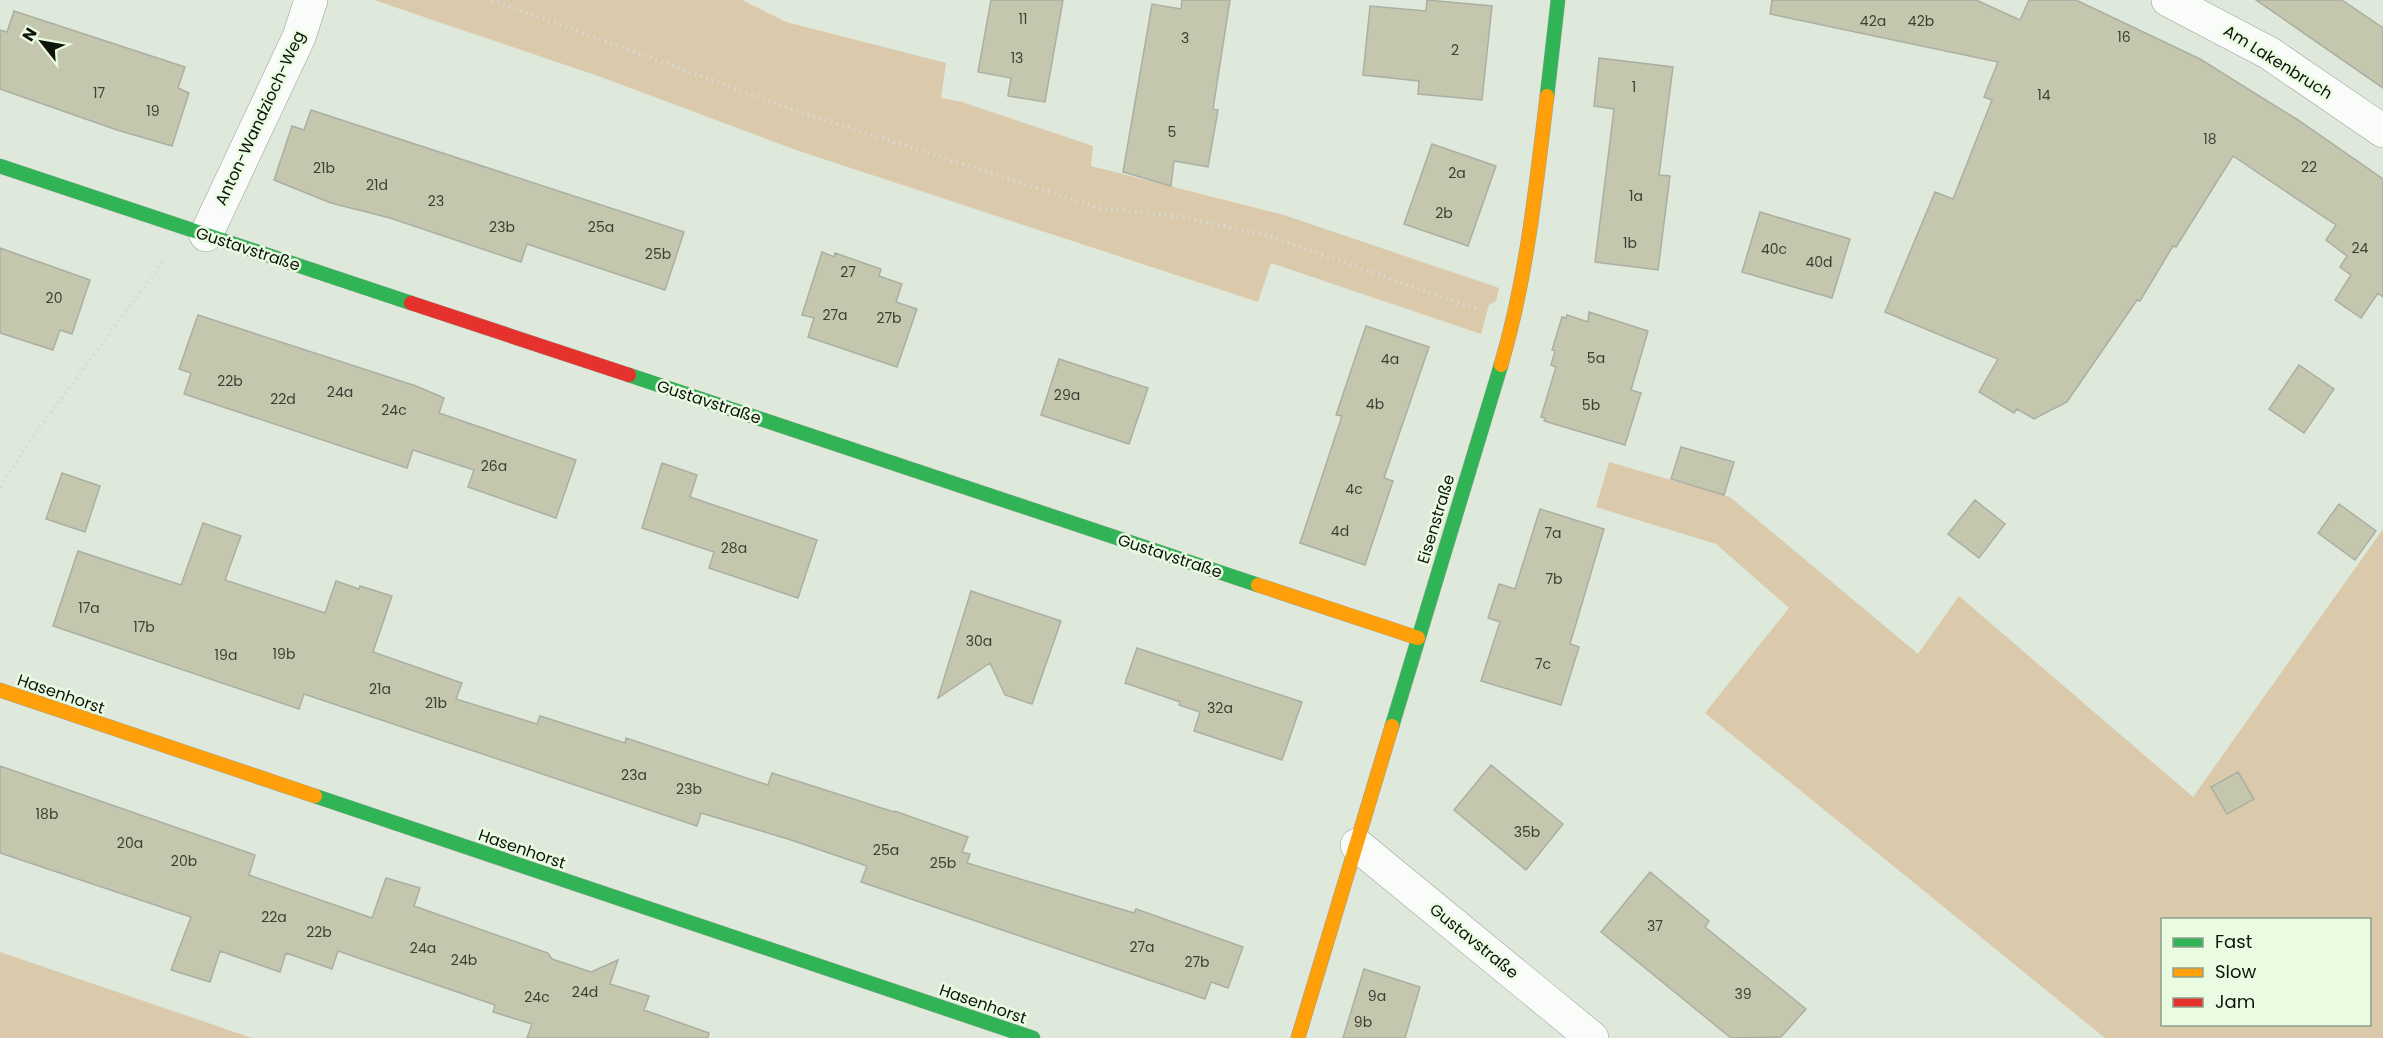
<svg xmlns="http://www.w3.org/2000/svg" width="2383" height="1038" viewBox="0 0 2383 1038" font-family="Poppins,sans-serif">
	<style>
		.green { fill: #dac9aa; fill-rule: evenodd }
		.building { fill: #c4c6ad; stroke: #abafa3; stroke-width: 1.5 }
		.lines { fill: none; stroke-linecap: round; stroke-linejoin: round }
		.street-casing { stroke: #9aa297; stroke-width: 34 }
		.fast-casing { stroke: #9aa297; stroke-width: 15 }
		.slow-casing { stroke: #9aa297; stroke-width: 15 }
		.jam-casing { stroke: #9aa297; stroke-width: 15 }
		.path { stroke: #d6dad6; stroke-width: 4; stroke-dasharray: 1.5 4.5; stroke-linecap: butt }
		.street { stroke: #fafcfa; stroke-width: 33 }
		.fast { stroke: #30b455; stroke-width: 14 }
		.slow { stroke: #ff9f0a; stroke-width: 14 }
		.jam { stroke: #e5322d; stroke-width: 14 }
		.labels { text-anchor: middle; dominant-baseline: central; stroke-width: 5; stroke-linejoin: round; paint-order: stroke }
		.number-label { font-size: 14px; fill: #3c4034 }
		.street-label { font-size: 16px; fill: #0e140b; stroke: #e9fce2 }
	</style>
	<rect width="100%" height="100%" fill="#dee9db"/>
	<!-- green -->
	<path class="green" d="M374 0H742L786 22 946 63 941 98 962 102 1093 146 1091 166 1284 215 1499 288 1496 301 1489 305 1481 334 1271 263 1258 302 796 150 598 76Z
		M1609 462 1730 497 1918 654 1959 596 2193 797 2383 529V1038H2105L1705 713 1789 608 1716 544 1596 507ZM2162 920H2370V1024H2162Z
		M0 952 252 1038H0Z"/>
	<!-- building -->
	<path class="building" d="M991 0H1063L1045 102 1008 96 1011 78 978 72Z
		M1182 0H1230L1213 109 1218 110 1208 167 1174 161 1171 186 1123 172 1152 4 1181 9Z
		M1427 0 1492 6 1482 100 1418 94 1419 81 1363 75 1370 6 1426 11Z
		M1772 0H1976L2020 20 2029 0H2076L2200 59 2298 120 2383 179V297L2378 293 2361 318 2335 300 2351 275 2340 267 2347 256 2326 240 2336 225 2233 156 2176 247 2173 246 2140 301 2137 300 2067 402 2034 419 2017 409 2014 413 1979 392 1998 359 1885 312 1935 192 1953 199 1992 100 1984 97 1998 62 1770 14Z
		M2256 0H2342L2383 28V88Z
		M14 11 185 67 178 88 189 93 172 146 117 130 0 89V30L7 32Z
		M1599 58 1673 67 1659 175 1670 176 1658 270 1595 262 1614 109 1594 106Z
		M311 110 684 232 665 290 527 244 521 262 390 218 331 203 274 180 292 126 304 130Z
		M1432 144 1496 166 1468 246 1404 224Z
		M1760 212 1850 239 1832 298 1742 272Z
		M0 248 90 280 72 334 60 330 53 350 0 333Z
		M822 252 834 257 835 253 881 269 879 276 902 284 896 302 917 309 897 367 808 337 814 318 802 315Z
		M1589 312 1648 331 1631 390 1641 393 1625 445 1544 421 1545 418 1541 417 1556 367 1551 365 1555 351 1552 350 1562 317 1566 318 1567 315 1588 322Z
		M198 315 416 386 444 398 439 413 576 460 556 518 468 487 474 470 413 450 407 468 184 394 191 373 179 369Z
		M1366 326 1429 347 1384 478 1393 481 1365 565 1300 543 1342 416 1336 415Z
		M1059 359 1148 388 1129 444 1041 415Z
		M2299 365 2334 389 2304 433 2269 409Z
		M1681 447 1734 462 1724 495 1671 479Z
		M662 463 697 475 690 497 817 540 798 598 709 568 714 552 642 528Z
		M62 473 100 486 85 532 46 519Z
		M1975 500 2005 524 1979 558 1948 534Z
		M2339 504 2376 531 2355 560 2318 533Z
		M1540 509 1604 529 1570 644 1579 647 1561 705 1481 681 1500 622 1488 618 1499 584 1515 589Z
		M203 523 241 536 225 580 325 613 336 581 359 589 360 586 392 596 373 652 462 683 456 699 537 724 540 716 625 743 626 738 768 785 772 773 894 812 895 811 968 837 962 852 970 854 967 863 1134 913 1136 909 1243 947 1228 988 1211 982 1205 999 861 882 867 866 788 839 701 813 697 826 304 694 299 709 53 626 78 551 181 585Z
		M971 591 1061 621 1032 704 1005 695 990 663 938 698Z
		M1137 648 1302 702 1282 760 1194 731 1200 712 1179 705 1180 702 1125 683Z
		M1491 765 1563 824 1526 870 1454 810Z
		M0 766 255 855 249 875 372 918 386 878 420 888 414 906 548 953 552 959 591 972 618 960 610 984 649 996 644 1010 709 1033 708 1038H527L532 1024 493 1012 495 1005 338 951 332 969 286 953 280 972 220 951 210 982 171 970 191 917 0 853Z
		M2238 772 2254 799 2227 814 2211 787Z
		M1650 872 1709 921 1705 927 1806 1009 1781 1037 1731 1038 1601 932Z
		M1364 969 1420 987 1405 1038H1343Z"/>
	<g class="lines">
		<!-- street casing -->
		<g class="street-casing">
			<path id="street" d="M2168 0 2269 53 2383 131
				M206 235 299 37 311 0
				M1357 845 1592 1038"/>
		</g>
		<!-- fast casing -->
		<g class="fast-casing">
			<path id="fast" d="M1547 96 1558 0
				M0 166 411 303
				M629 375 1258 585
				M1392 726 1501 365
				M315 796 1033 1038"/>
		</g>
		<!-- slow casing -->
		<g class="slow-casing">
			<path id="slow" d="M1501 365C1527 277 1536 187 1547 96
				M1258 585 1418 638
				M0 690 315 796
				M1298 1038 1392 726"/>
		</g>
		<!-- jam casing -->
		<g class="jam-casing">
			<path id="jam" d="M411 303 629 375"/>
		</g>
		<!-- path -->
		<path class="path" d="M492 0 794 110 1100 208 1182 217 1272 237 1479 310
			M0 487 32 438 164 260"/>
		<!-- street -->
		<use href="#street" class="street"/>
		<!-- fast -->
		<use href="#fast" class="fast"/>
		<!-- slow -->
		<use href="#slow" class="slow"/>
		<!-- jam -->
		<use href="#jam" class="jam"/>
	</g>
	<g class="labels">
		<!-- number labels -->
		<g class="number-label">
			<text x="1023" y="19">11</text>
			<text x="1873" y="21">42a</text>
			<text x="1921" y="21">42b</text>
			<text x="2124" y="37">16</text>
			<text x="1185" y="38">3</text>
			<text x="1455" y="50">2</text>
			<text x="1017" y="58">13</text>
			<text x="1634" y="87">1</text>
			<text x="99" y="93">17</text>
			<text x="2044" y="95">14</text>
			<text x="153" y="111">19</text>
			<text x="1172" y="132">5</text>
			<text x="2210" y="139">18</text>
			<text x="2309" y="167">22</text>
			<text x="324" y="168">21b</text>
			<text x="1457" y="173">2a</text>
			<text x="377" y="185">21d</text>
			<text x="1636" y="196">1a</text>
			<text x="436" y="201">23</text>
			<text x="1444" y="213">2b</text>
			<text x="502" y="227">23b</text>
			<text x="601" y="227">25a</text>
			<text x="1630" y="243">1b</text>
			<text x="2360" y="248">24</text>
			<text x="1774" y="249">40c</text>
			<text x="658" y="254">25b</text>
			<text x="1819" y="262">40d</text>
			<text x="848" y="272">27</text>
			<text x="54" y="298">20</text>
			<text x="835" y="315">27a</text>
			<text x="889" y="318">27b</text>
			<text x="1596" y="358">5a</text>
			<text x="1390" y="359">4a</text>
			<text x="230" y="381">22b</text>
			<text x="340" y="392">24a</text>
			<text x="1067" y="395">29a</text>
			<text x="283" y="399">22d</text>
			<text x="1375" y="404">4b</text>
			<text x="1591" y="405">5b</text>
			<text x="394" y="410">24c</text>
			<text x="494" y="466">26a</text>
			<text x="1354" y="489">4c</text>
			<text x="1340" y="531">4d</text>
			<text x="1553" y="533">7a</text>
			<text x="734" y="548">28a</text>
			<text x="1554" y="579">7b</text>
			<text x="89" y="608">17a</text>
			<text x="144" y="627">17b</text>
			<text x="979" y="641">30a</text>
			<text x="284" y="654">19b</text>
			<text x="226" y="655">19a</text>
			<text x="1543" y="664">7c</text>
			<text x="380" y="689">21a</text>
			<text x="436" y="703">21b</text>
			<text x="1220" y="708">32a</text>
			<text x="634" y="775">23a</text>
			<text x="689" y="789">23b</text>
			<text x="47" y="814">18b</text>
			<text x="1527" y="832">35b</text>
			<text x="130" y="843">20a</text>
			<text x="886" y="850">25a</text>
			<text x="184" y="861">20b</text>
			<text x="943" y="863">25b</text>
			<text x="274" y="917">22a</text>
			<text x="1655" y="926">37</text>
			<text x="319" y="932">22b</text>
			<text x="1142" y="947">27a</text>
			<text x="423" y="948">24a</text>
			<text x="464" y="960">24b</text>
			<text x="1197" y="962">27b</text>
			<text x="585" y="992">24d</text>
			<text x="1743" y="994">39</text>
			<text x="1377" y="996">9a</text>
			<text x="537" y="997">24c</text>
			<text x="1363" y="1022">9b</text>
		</g>
		<!-- street labels -->
		<g class="street-label">
			<text transform="translate(2278 62) rotate(32)">Am Lakenbruch</text>
			<text transform="translate(260 118) rotate(-65)">Anton-Wandzioch-Weg</text>
			<text transform="translate(248 249) rotate(18)">Gustavstraße</text>
			<text transform="translate(709 402) rotate(18)">Gustavstraße</text>
			<text transform="translate(1436 519) rotate(-73)">Eisenstraße</text>
			<text transform="translate(1170 556) rotate(18)">Gustavstraße</text>
			<text transform="translate(61 694) rotate(19)">Hasenhorst</text>
			<text transform="translate(522 849) rotate(19)">Hasenhorst</text>
			<text transform="translate(1474 941) rotate(39)">Gustavstraße</text>
			<text transform="translate(983 1004) rotate(19)">Hasenhorst</text>
		</g>
	</g>
	<!-- legend -->
	<rect x="2161" y="918" width="210" height="108" fill="#e9fce2" stroke="#919f8c" stroke-width="1.5"/>
	<rect x="2173" y="938" width="30" height="9" fill="#30b455" stroke="#919f8c" stroke-width="1.5"/>
	<text x="2215" y="948" font-size="18" fill="#0e140b">Fast</text>
	<rect x="2173" y="968" width="30" height="9" fill="#ff9f0a" stroke="#919f8c" stroke-width="1.5"/>
	<text x="2215" y="978" font-size="18" fill="#0e140b">Slow</text>
	<rect x="2173" y="998" width="30" height="9" fill="#e5322d" stroke="#919f8c" stroke-width="1.5"/>
	<text x="2215" y="1008" font-size="18" fill="#0e140b">Jam</text>
	<!-- north arrow -->
	<g transform="translate(42 42) rotate(301)" stroke="#e9fce2" stroke-width="4.5" paint-order="stroke">
	<path d="M0-4.5L10 22L0 15L-10 22Z" fill="#0e140b"/>
	<text y="-9" font-size="16" font-weight="bold" text-anchor="middle" fill="#0e140b">N</text>
	</g>
</svg>
